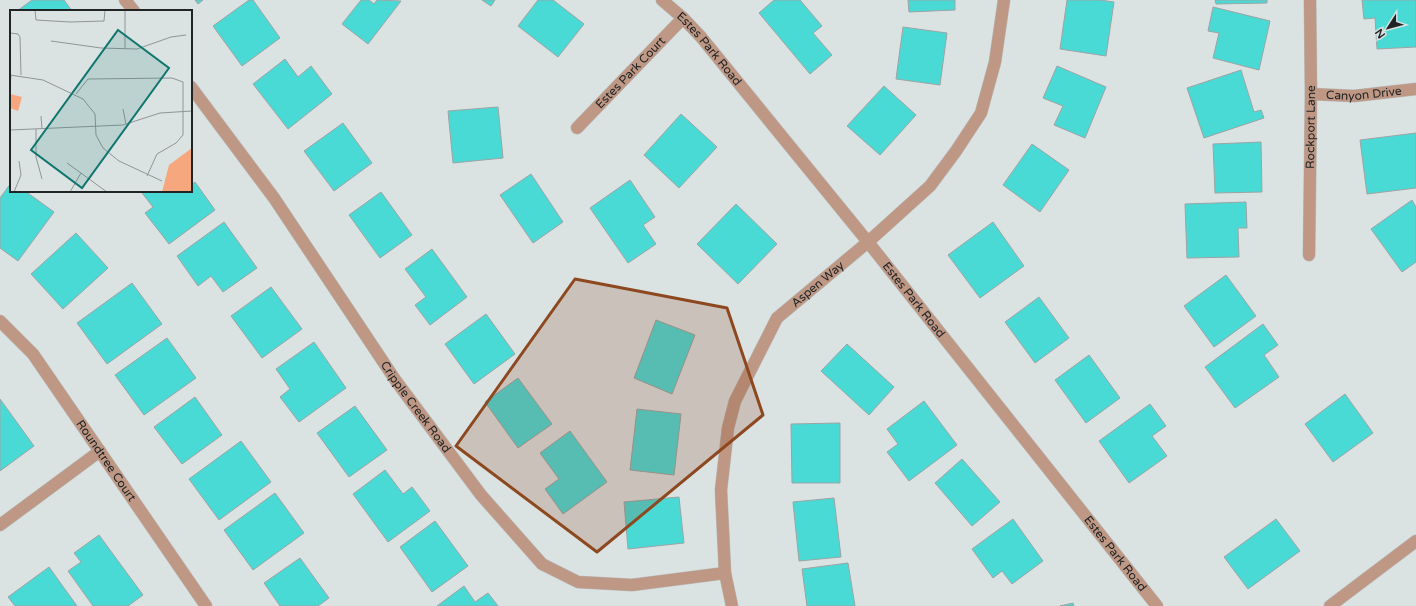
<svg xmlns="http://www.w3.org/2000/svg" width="1416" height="606" viewBox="0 0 1416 606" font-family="'Varela Round',sans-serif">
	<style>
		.building { fill: #4adad6; stroke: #9ca4a4 }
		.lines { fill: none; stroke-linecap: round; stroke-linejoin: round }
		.minor-casing { stroke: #b9c0c0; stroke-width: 13 }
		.tertiary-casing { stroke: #b9c0c0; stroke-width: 13 }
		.minor { stroke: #bf9885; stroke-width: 12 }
		.tertiary { stroke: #bf9885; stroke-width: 12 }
		.marked { fill: #8d481f; fill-opacity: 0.2; stroke: #8d481f; stroke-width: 3; stroke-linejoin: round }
		.labels { text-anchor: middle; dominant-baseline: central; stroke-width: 4; stroke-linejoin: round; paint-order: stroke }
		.street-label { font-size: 12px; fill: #212424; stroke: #dae2e2 }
		.inset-road { fill: none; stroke: #909696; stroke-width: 1 }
		.view { fill: #0f766e; fill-opacity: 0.15; stroke: #0f766e; stroke-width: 2 }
		.inset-edge { fill: none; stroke: #212424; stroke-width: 2 }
	</style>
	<rect width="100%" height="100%" fill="#dae2e2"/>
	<!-- building -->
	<path class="building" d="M32 0H64L72 11H17Z
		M195 0H203L198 4Z
		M249 0H253L280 38 242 66 213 26Z
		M361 0H369L374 4 377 0 401 1 368 44 342 24Z
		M482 0H495L491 6Z
		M538 0H553L584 24 558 57 518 26Z
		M774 0H800L822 26 813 33 832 55 810 74 759 13Z
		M908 0H955V10L909 12Z
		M1067 0H1100L1114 2 1106 56 1060 49Z
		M1215 0H1267V3L1216 4Z
		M1362 0H1416V47L1377 49 1375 18 1364 19Z
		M1213 7 1270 21 1259 70 1213 58 1219 33 1208 31Z
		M903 27 947 33 940 85 896 79Z
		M285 59 298 77 311 66 332 94 288 129 253 84Z
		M1057 66 1106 87 1085 138 1054 125 1063 106 1043 98Z
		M1241 70 1254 112 1261 110 1264 118 1204 138 1187 88Z
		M884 86 916 115 880 155 847 126Z
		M498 107 503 158 453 163 448 111Z
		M681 114 717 147 679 188 644 155Z
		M343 123 372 163 334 191 304 151Z
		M1416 133V188L1367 194 1360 140Z
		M1261 142 1262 192 1215 193 1213 144Z
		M1032 144 1069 170 1040 212 1003 185Z
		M531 174 563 222 533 243 500 195Z
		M630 180 655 217 643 225 656 244 628 263 590 208Z
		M195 182 215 210 169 244 145 213 153 207 142 193 144 191H179L180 192 182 191H191V185Z
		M11 183V191H25L54 212 18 261 0 248V198Z
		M381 192 412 235 380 258 349 215Z
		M1412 200 1416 207V262L1402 272 1371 229Z
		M1246 202 1247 228H1238L1239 257 1187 258 1185 204Z
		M736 204 777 244 738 284 697 244Z
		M224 222 257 268 223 292 211 276 198 286 177 256Z
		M993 222 1024 266 980 298 948 255Z
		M76 233 108 268 63 309 31 274Z
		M432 249 467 297 430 325 415 305 426 297 405 269Z
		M1226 275 1256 316 1214 347 1184 306Z
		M132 283 162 324 107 364 77 323Z
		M271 287 302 329 262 358 231 316Z
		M1039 297 1069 338 1035 363 1005 322Z
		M486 314 515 354 474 384 445 344Z
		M656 320 695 335 672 394 634 378Z
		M1263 324 1278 345 1264 355 1279 377 1235 408 1205 367Z
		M167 338 196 378 144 415 115 375Z
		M314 342 346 388 299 422 280 397 290 389 276 369Z
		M847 344 894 387 869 415 821 371Z
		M1089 355 1120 398 1086 423 1055 380Z
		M518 378 552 424 518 448 485 402Z
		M1345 394 1373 433 1333 462 1305 424Z
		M195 397 222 435 182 464 154 427Z
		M0 399 34 446 0 471Z
		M924 401 957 445 909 481 887 452 898 444 887 429Z
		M1150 404 1166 426 1152 436 1167 456 1129 483 1099 441Z
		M355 406 387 450 349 477 317 433Z
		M637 409 681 414 674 475 630 470Z
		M840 423V483H792L791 424Z
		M570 431 607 482 563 514 545 489 559 479 540 453Z
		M241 441 271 482 219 520 189 479Z
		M962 459 1000 502 972 526 935 483Z
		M385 470 403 494 412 487 430 511 388 542 353 494Z
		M275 493 304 533 253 570 224 530Z
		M679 497 684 543 628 549 624 502Z
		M834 498 841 557 799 561 793 502Z
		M1013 519 1043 561 1012 584 1002 571 993 578 972 549Z
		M1276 519 1300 551 1248 589 1224 557Z
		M435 521 468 566 432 592 400 547Z
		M99 535 143 595 128 606H93L68 571 81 562 74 553Z
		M300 558 329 598 318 606H280L264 583Z
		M848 563 855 606H807L802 569Z
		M49 567 77 606H15L8 597Z
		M464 586 475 602 488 593 498 606H437Z
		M1073 603 1074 606H1060Z"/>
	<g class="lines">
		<!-- minor casing -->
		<g class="minor-casing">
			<g id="minor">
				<path d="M125 0 134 11"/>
				<path id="s1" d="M191 87 274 198 396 381 481 495 542 564 578 582 632 585 725 573"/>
				<path id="s2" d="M1311 94 1354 96 1416 89"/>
				<path id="s3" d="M577 128 683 18"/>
				<path id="s4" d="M1309 255 1311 94 1310 0"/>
				<path id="s5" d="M0 321 33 354 206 606"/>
				<path d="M0 525 100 451"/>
				<path id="s6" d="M732 606 725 573 721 490 728 428 735 401 777 318 868 242 930 186 956 151 981 113 995 62 1004 0"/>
				<path d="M1330 606 1416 541"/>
			</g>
		</g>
		<!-- tertiary casing -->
		<g class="tertiary-casing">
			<g id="tertiary">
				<path id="s7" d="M662 0 683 18 701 37 868 242 1157 606"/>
			</g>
		</g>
		<!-- minor -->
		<use href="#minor" class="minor"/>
		<!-- tertiary -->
		<use href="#tertiary" class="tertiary"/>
	</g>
	<!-- marked area -->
	<path class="marked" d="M575 279 727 308 763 415 597 552 456 446Z"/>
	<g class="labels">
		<!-- street labels -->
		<g class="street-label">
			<text stroke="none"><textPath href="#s7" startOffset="68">Estes Park Road</textPath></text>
			<text stroke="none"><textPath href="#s3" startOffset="77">Estes Park Court</textPath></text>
			<text stroke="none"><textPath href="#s2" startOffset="53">Canyon Drive</textPath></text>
			<text stroke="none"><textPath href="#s4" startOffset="128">Rockport Lane</textPath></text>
			<text stroke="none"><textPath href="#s6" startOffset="353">Aspen Way</textPath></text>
			<text stroke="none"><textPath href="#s7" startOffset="392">Estes Park Road</textPath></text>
			<text stroke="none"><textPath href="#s1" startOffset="391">Cripple Creek Road</textPath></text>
			<text stroke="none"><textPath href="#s5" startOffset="176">Roundtree Court</textPath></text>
			<text stroke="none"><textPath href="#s7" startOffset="716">Estes Park Road</textPath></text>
		</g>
	</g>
	<!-- overview -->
	<g transform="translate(10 10)">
		<rect width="182" height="182" fill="#dae2e2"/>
		<path d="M0 84 12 87 8 101 0 98ZM182 138V182H152L159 155Z" fill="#f7a77d"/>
		<path class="inset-road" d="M25 0 26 10 60 12 94 11 95 0M115 0V38M0 23 8 24 10 27 11 65M41 31 91 38 127 39 161 27 176 25M0 65 33 70 73 89 85 104 86 125 93 138 109 151 152 171M0 79 1 65M66 84 78 69 162 68 173 72V125L166 133 147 144 137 166M113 99 116 114M31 106 32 119M26 119V147L32 169M0 120 113 115 150 103 182 101M57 153 97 182M4 182 11 165 9 151M60 182 71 163"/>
		<path class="view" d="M108 20 159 58 72 178 21 140Z"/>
		<rect width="182" height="182" class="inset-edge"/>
	</g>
	<!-- north arrow -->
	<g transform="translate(1388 28) rotate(234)" stroke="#dae2e2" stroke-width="3" paint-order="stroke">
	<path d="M0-3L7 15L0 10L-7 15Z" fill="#212424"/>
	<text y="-6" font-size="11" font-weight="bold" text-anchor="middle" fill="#212424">N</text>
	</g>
</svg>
